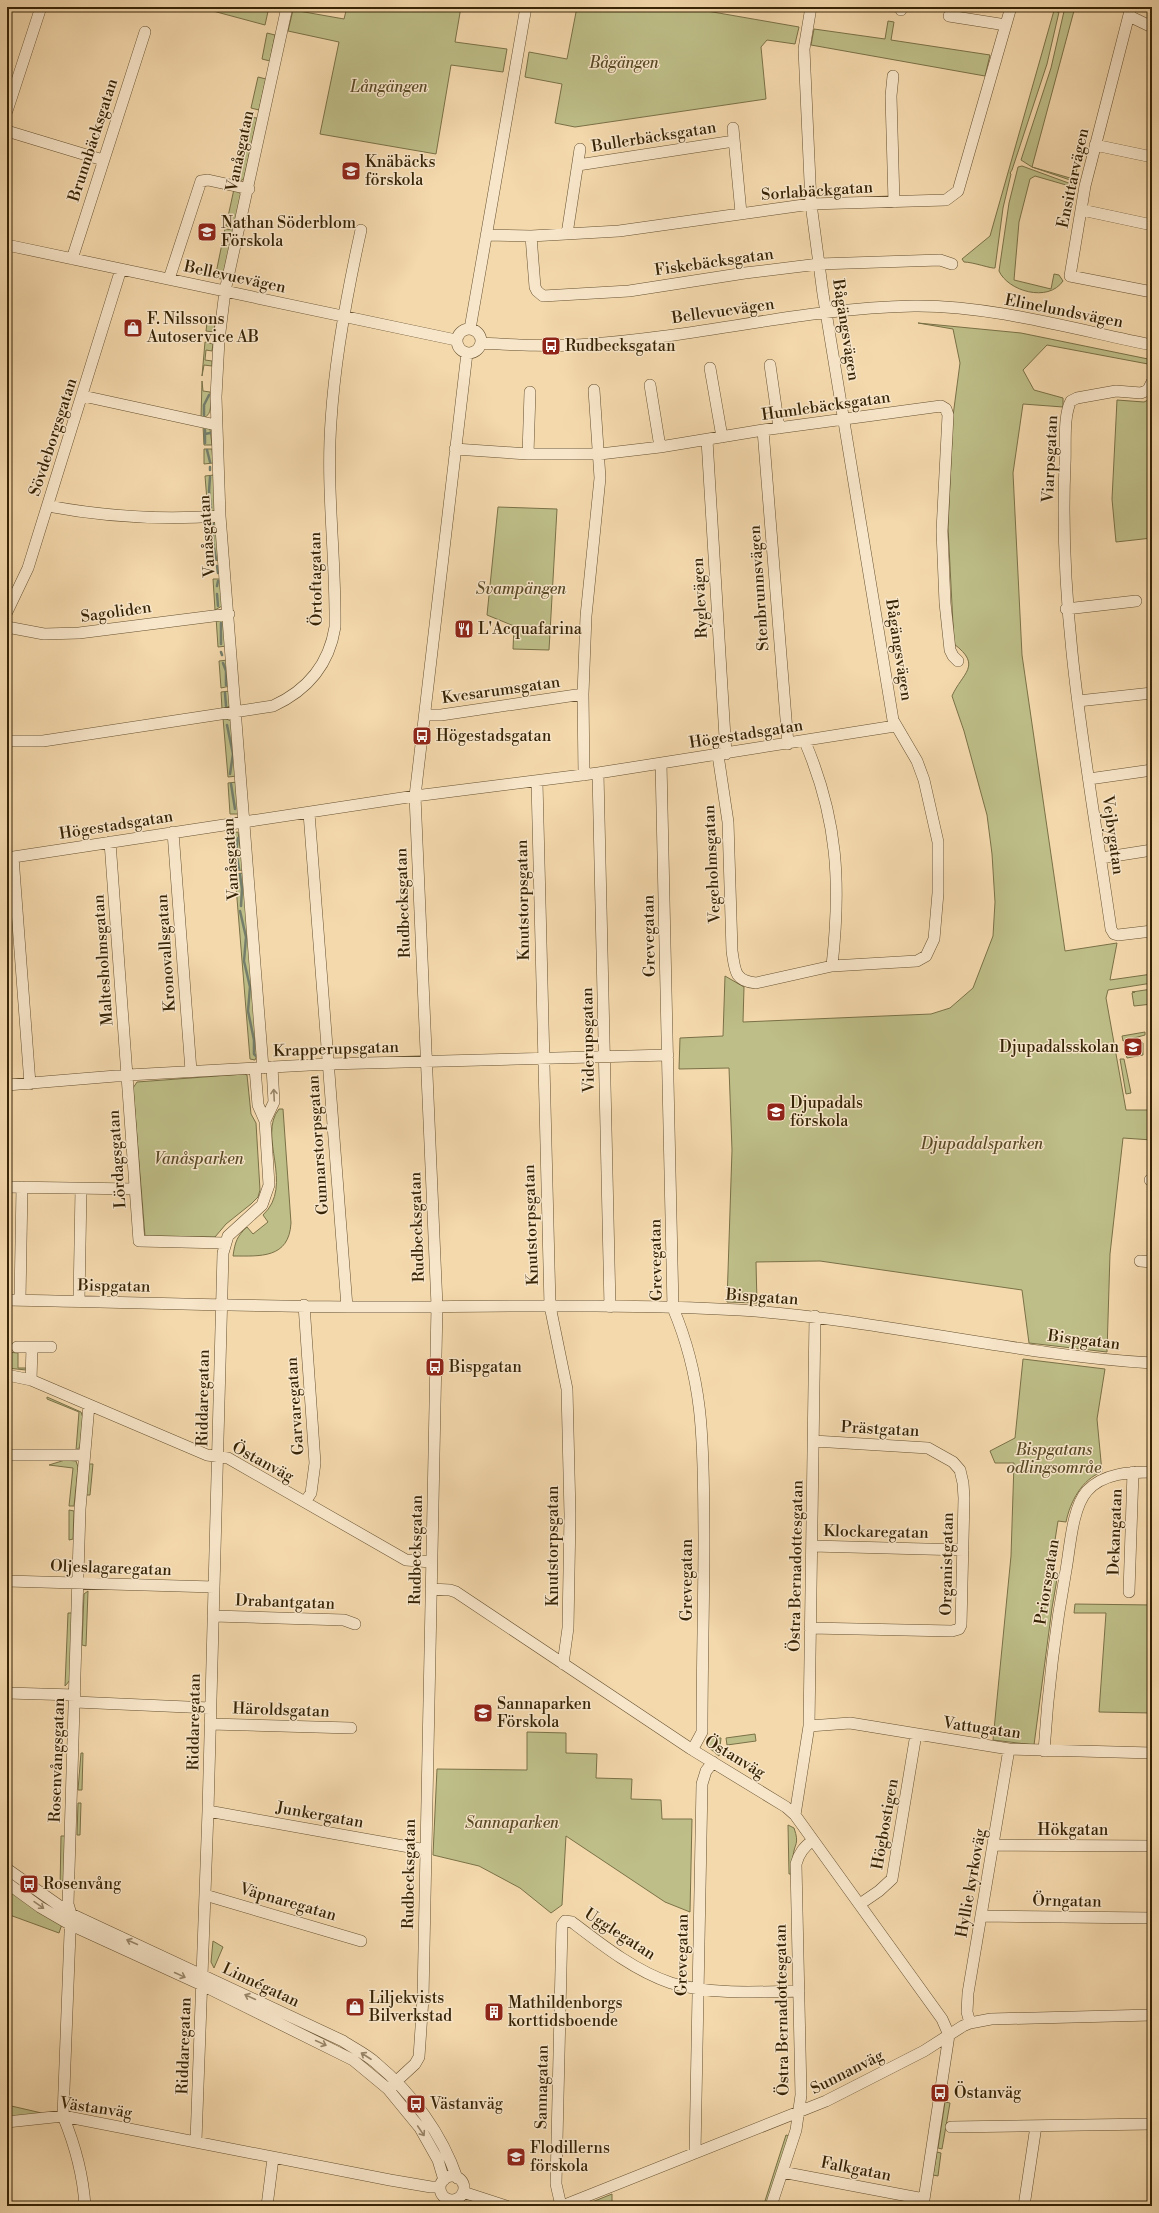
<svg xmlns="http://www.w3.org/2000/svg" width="1159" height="2213" viewBox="0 0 1159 2213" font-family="'Libre Bodoni',serif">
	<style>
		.green { fill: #bebe88; stroke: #7a7147 }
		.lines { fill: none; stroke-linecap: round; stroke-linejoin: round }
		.stream { stroke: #747e6b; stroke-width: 2.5 }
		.minor-casing { stroke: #665130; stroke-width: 12 }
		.minor { stroke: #f8e6ca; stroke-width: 11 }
		.oneway { stroke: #988568 }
		.labels { text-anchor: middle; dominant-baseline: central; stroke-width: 3; stroke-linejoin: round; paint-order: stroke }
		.park-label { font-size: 16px; font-style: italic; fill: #594a26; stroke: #f8e6ca }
		.street-label { font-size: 16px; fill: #372406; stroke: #f8e6ca }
		.poi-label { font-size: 16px; fill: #372406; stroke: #f8e6ca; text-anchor: start }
	</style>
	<rect width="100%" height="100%" fill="#f4d9ad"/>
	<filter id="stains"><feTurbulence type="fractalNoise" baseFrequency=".005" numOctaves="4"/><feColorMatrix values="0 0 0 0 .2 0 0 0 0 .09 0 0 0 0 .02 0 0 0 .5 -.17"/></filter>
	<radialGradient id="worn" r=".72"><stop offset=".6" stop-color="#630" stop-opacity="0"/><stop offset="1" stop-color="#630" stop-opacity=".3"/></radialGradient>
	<!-- green -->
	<path class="green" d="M198 7H269L265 25Z
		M347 7H461L455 42 507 49 503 72 451 65 436 154 320 134 339 42 288 31 293 10 344 19Z
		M577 7H684L799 27 795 44 767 40 761 47 766 99 575 127 555 123 562 84 525 77 529 52 567 59Z
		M1055 7H1060L1057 12H1059L1047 64 1012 170 1010 173 1011 174 1003 208 995 268C992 269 973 262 964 262L962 259 990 236Z
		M1065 7H1075L1032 167 1070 178 1073 168 1077 169 1073 181 1032 167 1021 160 1051 68Z
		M888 21 894 22 891 40 990 55 985 76 811 45 814 29 885 39Z
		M267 33 275 35 270 61 262 59Z
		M258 77 266 79 259 110 251 108Z
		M249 117 257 118 244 179 238 182 236 181Z
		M1022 166 1074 185 1073 187 1035 176 1030 179 1019 222 1014 280 1051 289 1054 274 1059 275 1063 281C1048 303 1008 291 999 271L1009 203 1018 167Z
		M234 189 238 191 241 195 234 228 226 226Z
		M225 229 234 230 222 279 215 278Z
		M208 315 216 316 214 332 206 331Z
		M918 323 1021 333 1148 359V364L1047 345 1023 370 1034 390 1063 398V407L1023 404 1013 473 1022 655 1065 951 1117 943 1110 980 1152 974V983L1108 990 1106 998 1126 1110H1152V1140L1123 1138 1110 1254 1107 1352 1029 1343 1022 1290 820 1261 756 1262 757 1303 727 1302 732 1150 729 1068 679 1069 680 1038 723 1036 725 976 744 987 743 1022 931 1014 950 1008 973 988 993 936 995 902 992 854 987 815 964 731 952 696C962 673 983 666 954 644L948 527 953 416 960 363 953 329Z
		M205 342 213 344 212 351 206 350 205 360 212 361V366L204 365 202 376Z
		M202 381 203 391 210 392C210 401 214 417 201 418Z
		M1152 398V538L1116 542 1112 499 1117 400 1144 402Z
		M203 426 210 429 212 445H204Z
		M204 449H212L213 463 204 464Z
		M214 475 215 510 208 513 205 476Z
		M498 507 557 509 549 650 513 649 514 626 487 615Z
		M209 520 215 522 220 560 211 561Z
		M213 579H222V606L215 610Z
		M216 617 223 620 227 646 218 647Z
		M228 660 230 686 221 688 219 661Z
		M230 691V706L222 709 221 692Z
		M223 718 232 721 237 776 228 777Z
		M237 782 238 814H230L228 783Z
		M238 832 243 870 234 871 231 833Z
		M244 873 257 1055 255 1060 250 1059 235 874Z
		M1152 989V1004L1134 1006 1132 993 1135 992H1132Z
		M1145 1032V1035L1123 1041 1122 1036Z
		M1139 1041 1143 1043V1055L1127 1058 1124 1044Z
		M1124 1059 1131 1093 1126 1094 1120 1059Z
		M244 1074 247 1075 251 1114 256 1123 260 1190 258 1197 251 1204 226 1224 215 1237 145 1236 133 1088 137 1082Z
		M279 1109H283L291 1223C289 1259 260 1256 233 1256 235 1242 237 1236 247 1227L253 1234 268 1222 263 1215C295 1185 257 1136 279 1109Z
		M7 1352 18 1353V1368H26V1370L7 1368Z
		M1023 1359 1105 1369 1097 1419 1102 1472C1082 1479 1070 1502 1066 1522L1058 1521 1050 1572 1058 1573 1052 1608 1034 1745 993 1740 1011 1556 1014 1463H995L990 1451 1015 1438Z
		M47 1397 81 1412 83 1418 80 1447 76 1450 79 1412 47 1399Z
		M65 1460 76 1461 78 1467 74 1506H69L73 1468 49 1465Z
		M89 1464H93L90 1495H86Z
		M69 1510 74 1511 73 1539 69 1540Z
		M88 1591 86 1646 82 1645 84 1594Z
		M1075 1604 1152 1605V1713L1099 1712 1106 1613H1074Z
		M68 1613H72L71 1679 65 1686Z
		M527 1732 566 1733V1753L597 1754 596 1778 632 1779 631 1799 661 1800 662 1819H692L690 1912 665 1902 566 1836 562 1905 551 1913 520 1888 479 1866 433 1855 437 1769 527 1770Z
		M755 1734 756 1741 727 1745 726 1738Z
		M709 1737 721 1738 719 1756 708 1747Z
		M81 1753H83L82 1790H78Z
		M78 1803H81L80 1835H77Z
		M788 1825 794 1828C800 1845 794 1843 793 1857 792 1862 793 1868 793 1874H789Z
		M61 1836H65L64 1878 60 1889Z
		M7 1890 62 1924 59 1933 7 1914Z
		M213 1941 223 1947 214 1968 211 1962Z
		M945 2102 950 2103 942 2149 938 2148Z
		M7 2105 46 2114 7 2118Z
		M786 2135 790 2136 767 2205 764 2204Z
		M937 2152 941 2153 938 2176 933 2175Z
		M612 2194V2206H582Z"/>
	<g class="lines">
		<!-- stream -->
		<path class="stream" d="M204 415V405L209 395
			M205 430V443
			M205 434 210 433
			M207 450 210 462
			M210 467V470
			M210 477 209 491 211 508
			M213 524V543L216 559
			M217 566 218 573
			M217 586 218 581
			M217 594 218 606
			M221 644V623
			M221 652 222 655
			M223 663 226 671V685
			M225 693 226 706
			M227 725 233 754 230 774
			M231 784 235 809
			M238 838 236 852 239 869
			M240 874 242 889 241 906
			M240 911 246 937 244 961 250 987 248 1011 254 1040V1054L256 1056"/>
		<!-- minor casing -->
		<g class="minor-casing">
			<path id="minor" d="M901 7V10
				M1131 7 1085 186 1070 276 1152 292
				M949 16 1006 25
				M1129 16 1152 27
				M893 76 891 96 894 202
				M7 111 41 7
				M733 128 741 213
				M7 131 103 160
				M1095 145 1152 157
				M578 165 734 141
				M1082 210 1152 225
				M567 234 580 149
				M486 235 531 236 619 231 811 204 946 200 958 191 1011 7
				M531 236 535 287 537 291 543 296 629 291 745 273 819 264 940 260 952 264
				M7 245 456 340
				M72 259 145 32
				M169 279 201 181 208 180 249 189
				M457 341a12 12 0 1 1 24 0a12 12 0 1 1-24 0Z
				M470 329 526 7
				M481 343C517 345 553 347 590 344 698 337 804 308 914 306 991 305 1077 330 1152 345
				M770 365 779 428
				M710 368 722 437
				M1152 382 1148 390 1141 393 1116 391 1077 398 1071 401C1063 415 1066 447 1065 464 1058 620 1089 775 1111 929L1114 934 1118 935 1152 931
				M650 385 660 447
				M83 396 216 425
				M763 430 788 744
				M707 440 726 754
				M455 449 528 454H600L660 447 763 430 941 406 946 409 948 415 942 531 945 603 950 650 953 656 958 661
				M528 454 530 392
				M48 506C106 517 162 520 220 516
				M1066 609 1136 601
				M7 612 28 568 121 269
				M7 627 44 634 79 633 229 614
				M1078 701 1152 693
				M425 715H441L583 694
				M7 741H43L273 706C308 690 329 665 335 627 336 558 326 490 331 421 335 356 347 293 361 230
				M805 742C838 819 841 884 832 966
				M718 755 728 822 732 951C735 970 734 981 756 983L832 966 917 961 926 956 934 939 938 893V842L924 780 917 761 893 720 823 294 811 204 804 49 811 7
				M661 763 673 1308C706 1386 703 1452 704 1534 704 1600 702 1666 702 1732L695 1745 691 1749
				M598 773 610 1307
				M584 775 583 694 586 616 600 478 594 390
				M1089 779 1152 770
				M537 782 550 1306 567 1389 570 1515 568 1628 563 1664
				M309 813 347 1307
				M173 832 191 1071
				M110 842 139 1241 224 1243
				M13 857 30 1084
				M7 858 415 796 598 773 895 726
				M1101 858 1152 850
				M263 1068 220 516 216 397 219 340 225 291 287 7
				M7 1085 128 1075 328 1064 668 1055
				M265 1121 274 1102 272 1067
				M1150 1180H1152
				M7 1187 135 1189
				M1140 1261 1152 1262
				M7 1300C120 1302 234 1306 348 1307 478 1307 609 1303 740 1310 878 1319 1014 1355 1152 1363
				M20 1300 22 1187
				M79 1301 81 1189
				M304 1305 315 1463 311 1493 305 1502
				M17 1347H51
				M7 1375 31 1380 207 1455 228 1458 406 1560 431 1562
				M31 1380 32 1347
				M7 1455H84
				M812 1546 963 1550
				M7 1581 214 1587
				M431 1589 450 1590 456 1592 691 1749 786 1807 795 1815 942 2019 949 2035
				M1129 1592 1133 1472
				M213 1616 344 1620 355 1624
				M810 1628 952 1631 959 1629 961 1625 964 1498 963 1483 960 1470 953 1462 928 1448 814 1441
				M7 1693 75 1695
				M75 1702 210 1708
				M210 1724 351 1728
				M809 1726 850 1723 1009 1749 1152 1753
				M1044 1751C1048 1690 1055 1630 1066 1570 1070 1548 1072 1508 1087 1491 1103 1473 1130 1472 1152 1472
				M208 1811 426 1850
				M795 1815 809 1726 815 1316
				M994 1845 1152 1846
				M7 1869 71 1914 343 2041C353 2048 366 2054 376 2063 412 2093 442 2134 457 2178
				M7 1883 40 1907 71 1925 202 1985 353 2060 388 2089 420 2128 438 2160 444 2180
				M205 1895 361 1941
				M860 1904 879 1891 892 1879 916 1734
				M982 1916 1152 1918
				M970 2023 967 2012 968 1993 1009 1749
				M388 2089 415 2064 419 2057 423 1998 437 1306 415 796 467 353
				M7 2122 63 2116 390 2180 431 2187H440
				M951 2127 1152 2124
				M196 2141 208 1811 223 1253 228 1236 262 1205 269 1185 265 1121 258 1105 255 1068
				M695 2153 702 1784 706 1771 713 1762
				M782 2172 924 2199
				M440 2188a12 12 0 1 1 24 0a12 12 0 1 1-24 0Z
				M463 2192 506 2206
				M85 2206C83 2174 75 2145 63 2116L70 1933 71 1914 68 1904 80 1509 89 1405
				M267 2206 273 2158
				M561 2206 556 2184 562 1925 565 1921 572 1922C602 1945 635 1971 671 1983 712 1995 757 1992 799 1991
				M562 2206 826 2101 924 2051 963 2026 970 2023 991 2019 1152 2015
				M771 2206 796 2130 801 2095 796 1864C799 1853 804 1847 813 1840
				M923 2206 949 2035
				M1024 2206 1036 2126"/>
		</g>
		<!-- minor -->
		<use href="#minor" class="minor"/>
	</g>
	<!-- one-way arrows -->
	<defs><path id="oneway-shaft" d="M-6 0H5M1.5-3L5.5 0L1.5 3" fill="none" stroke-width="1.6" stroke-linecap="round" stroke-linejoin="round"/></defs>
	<g class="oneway">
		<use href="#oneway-shaft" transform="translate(274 1095) rotate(-93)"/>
		<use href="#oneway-shaft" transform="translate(39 1905) rotate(35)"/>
		<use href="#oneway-shaft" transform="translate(132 1942) rotate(-156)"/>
		<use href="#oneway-shaft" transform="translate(180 1975) rotate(25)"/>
		<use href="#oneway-shaft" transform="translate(250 1997) rotate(-155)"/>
		<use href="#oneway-shaft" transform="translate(321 2043) rotate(25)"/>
		<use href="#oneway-shaft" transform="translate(366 2056) rotate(-147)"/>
		<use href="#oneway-shaft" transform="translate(421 2131) rotate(56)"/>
	</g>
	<!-- icons -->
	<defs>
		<g id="school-square" transform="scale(1)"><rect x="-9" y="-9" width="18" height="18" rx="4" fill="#8f2418" stroke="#f8e6ca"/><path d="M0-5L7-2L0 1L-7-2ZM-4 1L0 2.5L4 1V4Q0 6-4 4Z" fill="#fff"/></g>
		<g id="shop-square" transform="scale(1)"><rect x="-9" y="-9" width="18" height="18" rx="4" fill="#8f2418" stroke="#f8e6ca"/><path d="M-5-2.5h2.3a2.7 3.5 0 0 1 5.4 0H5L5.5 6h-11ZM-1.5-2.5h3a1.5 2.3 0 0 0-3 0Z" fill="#fff"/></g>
		<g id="bus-square" transform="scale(1)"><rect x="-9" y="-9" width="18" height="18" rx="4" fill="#8f2418" stroke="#f8e6ca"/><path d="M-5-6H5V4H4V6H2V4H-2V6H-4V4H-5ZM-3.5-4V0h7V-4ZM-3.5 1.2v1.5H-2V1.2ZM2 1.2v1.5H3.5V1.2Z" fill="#fff"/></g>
		<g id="restaurant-square" transform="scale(1)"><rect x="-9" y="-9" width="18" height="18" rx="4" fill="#8f2418" stroke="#f8e6ca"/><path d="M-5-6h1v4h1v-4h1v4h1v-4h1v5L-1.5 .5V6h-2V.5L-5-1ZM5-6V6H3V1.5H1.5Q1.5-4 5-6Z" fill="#fff"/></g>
		<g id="building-square" transform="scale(1)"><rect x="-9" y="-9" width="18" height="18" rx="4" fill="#8f2418" stroke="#f8e6ca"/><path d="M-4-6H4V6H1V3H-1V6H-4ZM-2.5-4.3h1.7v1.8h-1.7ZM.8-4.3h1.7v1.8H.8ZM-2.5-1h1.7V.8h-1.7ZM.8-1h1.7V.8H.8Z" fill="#fff"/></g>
	</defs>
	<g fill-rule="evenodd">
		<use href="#school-square" x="351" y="171"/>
		<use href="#school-square" x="207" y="232"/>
		<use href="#shop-square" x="133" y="328"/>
		<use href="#bus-square" x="551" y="346"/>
		<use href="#restaurant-square" x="464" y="629"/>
		<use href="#bus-square" x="422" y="736"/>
		<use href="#school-square" x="1133" y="1047"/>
		<use href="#school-square" x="776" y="1112"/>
		<use href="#bus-square" x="435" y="1367"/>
		<use href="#school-square" x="483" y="1713"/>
		<use href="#bus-square" x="29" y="1884"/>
		<use href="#shop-square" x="355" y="2007"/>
		<use href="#building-square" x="494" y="2012"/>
		<use href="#bus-square" x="940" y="2093"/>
		<use href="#bus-square" x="416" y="2104"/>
		<use href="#school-square" x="516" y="2157"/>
	</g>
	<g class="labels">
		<!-- park labels -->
		<g class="park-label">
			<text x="624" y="63">Bågängen</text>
			<text x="389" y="87">Långängen</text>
			<text x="521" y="589">Svampängen</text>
			<text x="982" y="1144">Djupadalsparken</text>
			<text x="199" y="1159">Vanåsparken</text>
			<text x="1054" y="1450">Bispgatans<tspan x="1054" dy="18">odlingsområe</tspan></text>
			<text x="512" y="1823">Sannaparken</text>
		</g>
		<!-- street labels -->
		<g class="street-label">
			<text transform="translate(654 137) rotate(-9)">Bullerbäcksgatan</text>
			<text transform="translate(93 140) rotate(-72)">Brunnbäcksgatan</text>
			<text transform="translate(240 151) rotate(-78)">Vanåsgatan</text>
			<text transform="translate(1073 178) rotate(-78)">Ensittarvägen</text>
			<text transform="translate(817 191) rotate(-4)">Sorlabäckgatan</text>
			<text transform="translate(714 262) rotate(-8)">Fiskebäcksgatan</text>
			<text transform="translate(235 277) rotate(12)">Bellevuevägen</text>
			<text transform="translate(723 311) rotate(-8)">Bellevuevägen</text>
			<text transform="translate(1064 311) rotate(11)">Elinelundsvägen</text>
			<text transform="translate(846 330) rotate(81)">Bågängsvägen</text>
			<text transform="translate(826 406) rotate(-8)">Humlebäcksgatan</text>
			<text transform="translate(53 437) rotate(-72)">Sövdeborgsgatan</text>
			<text transform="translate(1050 459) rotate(-87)">Viarpsgatan</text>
			<text transform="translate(207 536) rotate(-94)">Vanåsgatan</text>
			<text transform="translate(316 579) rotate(-91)">Örtoftagatan</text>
			<text transform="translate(759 588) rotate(-94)">Stenbrunnsvägen</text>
			<text transform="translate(700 598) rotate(-93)">Ryglevägen</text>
			<text transform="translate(116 612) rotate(-8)">Sagoliden</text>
			<text transform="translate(899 650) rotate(81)">Bågängsvägen</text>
			<text transform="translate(501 690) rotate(-8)">Kvesarumsgatan</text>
			<text transform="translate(746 734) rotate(-9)">Högestadsgatan</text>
			<text transform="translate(116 825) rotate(-9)">Högestadsgatan</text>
			<text transform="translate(1113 835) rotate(82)">Vejbygatan</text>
			<text transform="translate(231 859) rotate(-94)">Vanåsgatan</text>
			<text transform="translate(712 864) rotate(-93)">Vegeholmsgatan</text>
			<text transform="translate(523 900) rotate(-91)">Knutstorpsgatan</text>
			<text transform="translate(403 903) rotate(-92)">Rudbecksgatan</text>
			<text transform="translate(649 936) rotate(-91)">Grevegatan</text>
			<text transform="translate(166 953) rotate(-94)">Kronovallsgatan</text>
			<text transform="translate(103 960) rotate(-94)">Maltesholmsgatan</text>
			<text transform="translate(588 1040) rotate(-91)">Viderupsgatan</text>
			<text transform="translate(336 1049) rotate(-2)">Krapperupsgatan</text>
			<text transform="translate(318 1145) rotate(-94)">Gunnarstorpsgatan</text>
			<text transform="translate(117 1159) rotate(-94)">Lördagsgatan</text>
			<text transform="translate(531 1225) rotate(-92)">Knutstorpsgatan</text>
			<text transform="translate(417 1227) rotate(-92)">Rudbecksgatan</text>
			<text transform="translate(656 1260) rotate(-91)">Grevegatan</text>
			<text transform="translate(114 1286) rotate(1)">Bispgatan</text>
			<text transform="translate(762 1297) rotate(4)">Bispgatan</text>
			<text transform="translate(1084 1340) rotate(7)">Bispgatan</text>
			<text transform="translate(203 1398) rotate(-89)">Riddaregatan</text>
			<text transform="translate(295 1406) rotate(-94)">Garvaregatan</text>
			<text transform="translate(880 1429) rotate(3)">Prästgatan</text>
			<text transform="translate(263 1462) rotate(28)">Östanväg</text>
			<text transform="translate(876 1532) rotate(1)">Klockaregatan</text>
			<text transform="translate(1115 1532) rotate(-88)">Dekangatan</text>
			<text transform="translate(553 1546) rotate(-90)">Knutstorpsgatan</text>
			<text transform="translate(416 1550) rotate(-89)">Rudbecksgatan</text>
			<text transform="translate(947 1564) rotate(-89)">Organistgatan</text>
			<text transform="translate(796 1566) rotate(-89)">Östra Bernadottesgatan</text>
			<text transform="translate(111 1568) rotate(2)">Oljeslagaregatan</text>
			<text transform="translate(687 1580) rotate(-90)">Grevegatan</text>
			<text transform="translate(1047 1582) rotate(-81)">Priorsgatan</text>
			<text transform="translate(285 1602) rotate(2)">Drabantgatan</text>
			<text transform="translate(281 1710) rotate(2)">Häroldsgatan</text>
			<text transform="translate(194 1722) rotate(-89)">Riddaregatan</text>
			<text transform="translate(982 1728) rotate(8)">Vattugatan</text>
			<text transform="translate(735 1757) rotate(31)">Östanväg</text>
			<text transform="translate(57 1760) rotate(-88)">Rosenvångsgatan</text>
			<text transform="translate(320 1815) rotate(10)">Junkergatan</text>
			<text transform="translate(885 1824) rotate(-80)">Högbostigen</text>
			<text x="1073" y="1830">Hökgatan</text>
			<text transform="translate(409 1874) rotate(-89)">Rudbecksgatan</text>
			<text transform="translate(971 1883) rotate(-80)">Hyllie kyrkoväg</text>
			<text transform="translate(1067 1901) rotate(1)">Örngatan</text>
			<text transform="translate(288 1902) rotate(16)">Väpnaregatan</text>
			<text transform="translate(620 1934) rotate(33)">Ugglegatan</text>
			<text transform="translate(682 1955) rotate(-89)">Grevegatan</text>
			<text transform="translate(261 1985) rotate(25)">Linnégatan</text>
			<text transform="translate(782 2010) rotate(-91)">Östra Bernadottesgatan</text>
			<text transform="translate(184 2046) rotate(-88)">Riddaregatan</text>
			<text transform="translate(847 2072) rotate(-27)">Sunnanväg</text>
			<text transform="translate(542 2087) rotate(-89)">Sannagatan</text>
			<text transform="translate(96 2108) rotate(8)">Västanväg</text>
			<text transform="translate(856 2169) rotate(11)">Falkgatan</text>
		</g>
		<!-- poi labels -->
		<g class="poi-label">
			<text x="365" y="162">Knäbäcks<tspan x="365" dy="18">förskola</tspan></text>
			<text x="221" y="223">Nathan Söderblom<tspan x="221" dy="18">Förskola</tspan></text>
			<text x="147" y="319">F. Nilssons<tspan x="147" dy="18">Autoservice AB</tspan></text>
			<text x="565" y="346">Rudbecksgatan</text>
			<text x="478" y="629">L'Acquafarina</text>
			<text x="436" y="736">Högestadsgatan</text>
			<text x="1119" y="1047" text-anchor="end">Djupadalsskolan</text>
			<text x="790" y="1103">Djupadals<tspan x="790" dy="18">förskola</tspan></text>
			<text x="449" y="1367">Bispgatan</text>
			<text x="497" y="1704">Sannaparken<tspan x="497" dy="18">Förskola</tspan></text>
			<text x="43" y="1884">Rosenvång</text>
			<text x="369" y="1998">Liljekvists<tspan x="369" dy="18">Bilverkstad</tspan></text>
			<text x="508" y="2003">Mathildenborgs<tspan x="508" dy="18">korttidsboende</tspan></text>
			<text x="954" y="2093">Östanväg</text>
			<text x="430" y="2104">Västanväg</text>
			<text x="530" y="2148">Flodillerns<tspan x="530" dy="18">förskola</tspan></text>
		</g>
	</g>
	<!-- margin -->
	<rect width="1159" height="2213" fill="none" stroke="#f4d9ad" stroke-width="24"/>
	<rect x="8" y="8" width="1143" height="2197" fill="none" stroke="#372406" stroke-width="2"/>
	<rect x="12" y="12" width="1135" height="2189" fill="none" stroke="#372406"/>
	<rect width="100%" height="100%" filter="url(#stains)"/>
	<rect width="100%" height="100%" fill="url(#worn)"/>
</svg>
